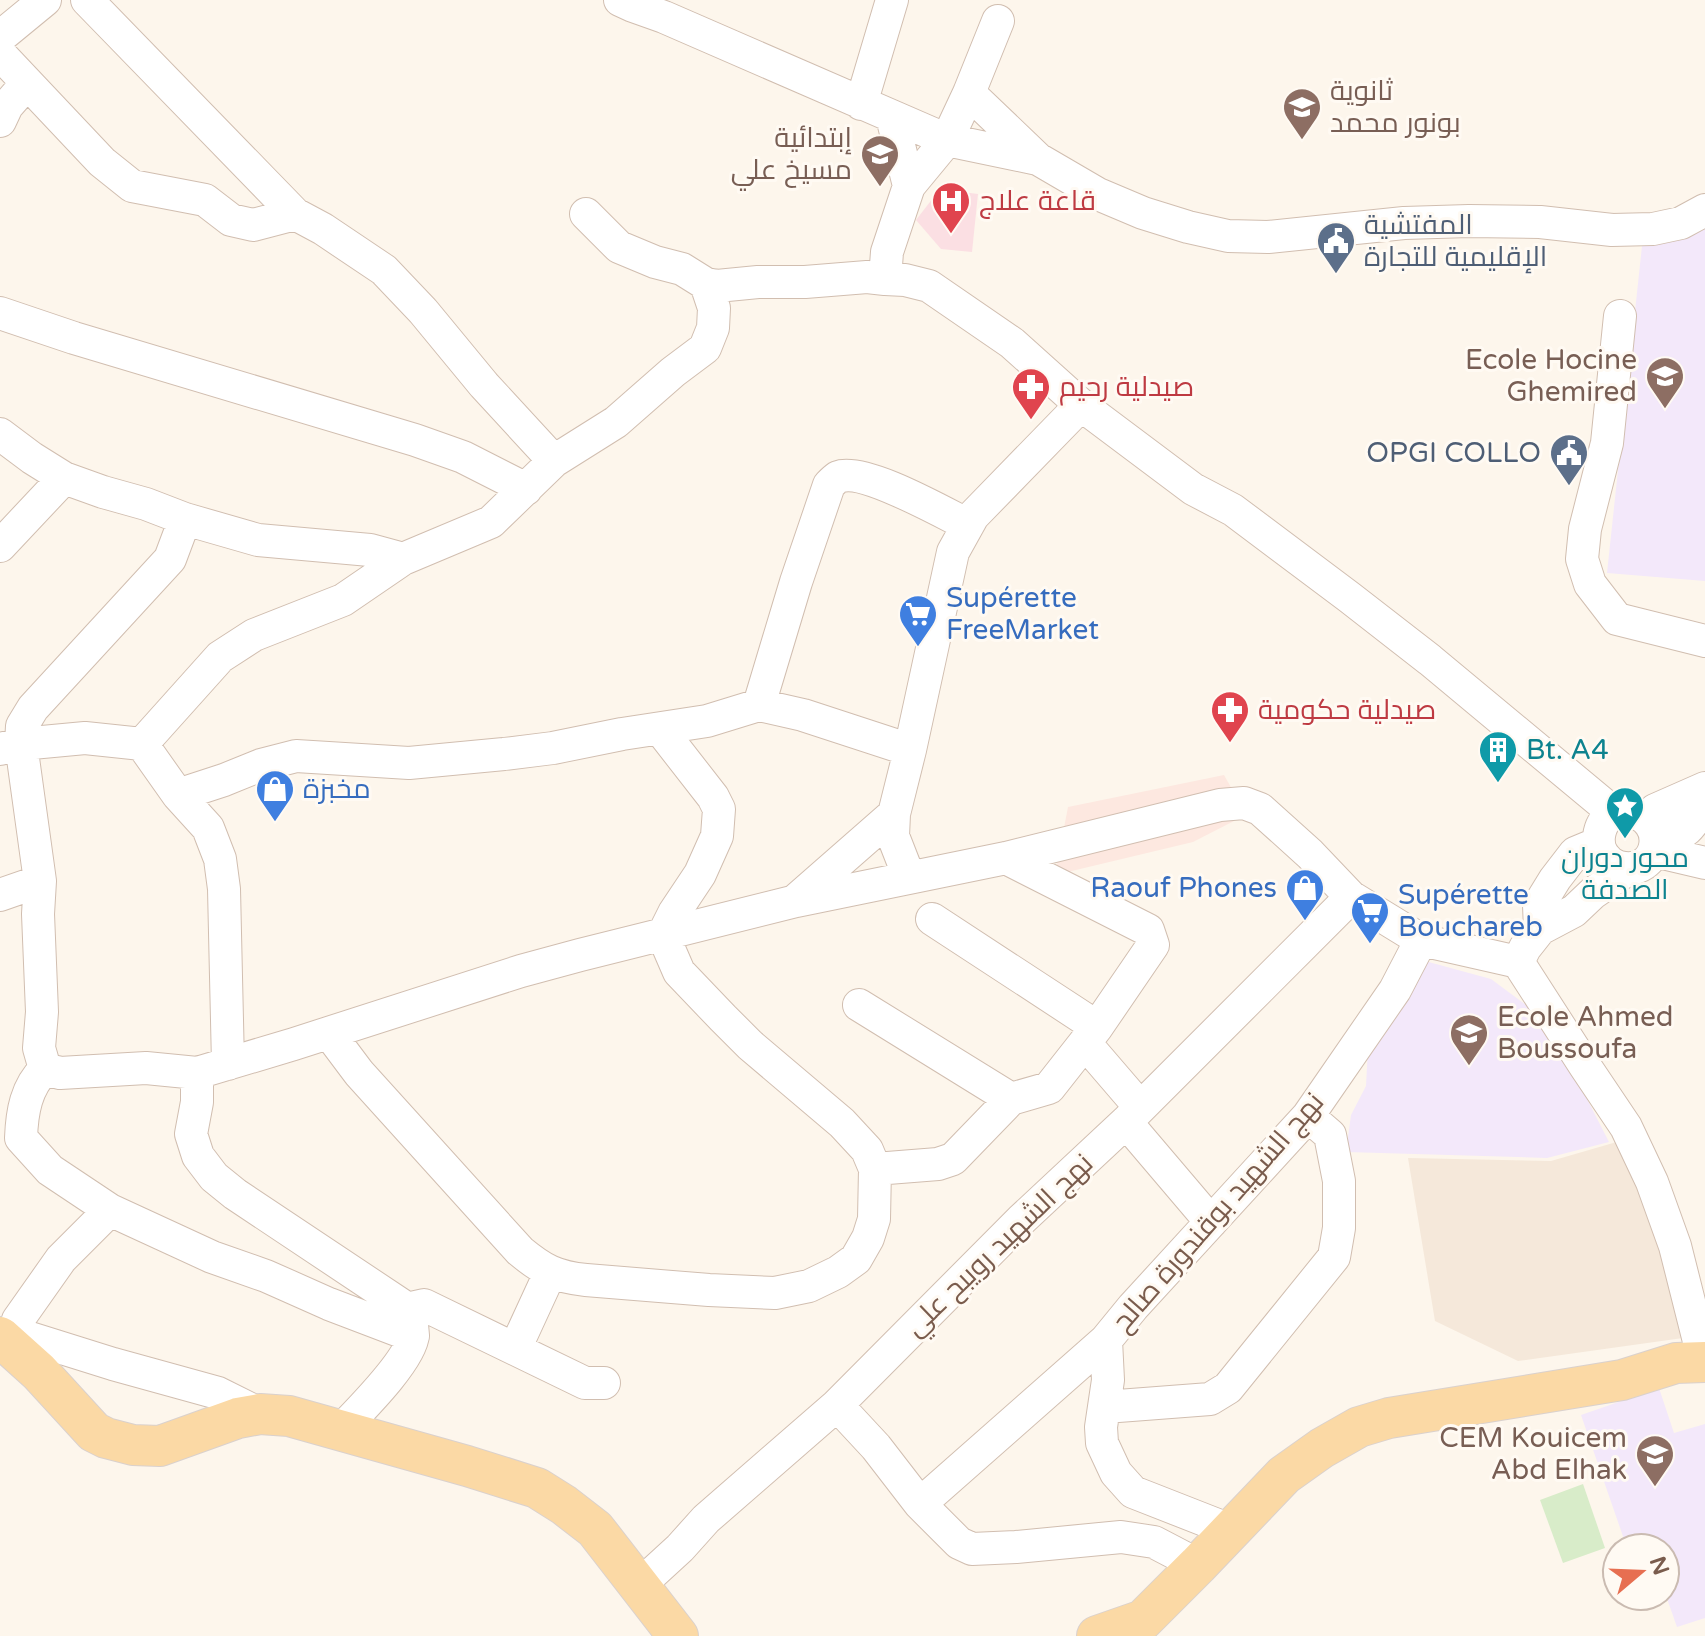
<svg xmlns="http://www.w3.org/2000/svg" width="1705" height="1636" viewBox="0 0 1705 1636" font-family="'Varela Round',Cairo,sans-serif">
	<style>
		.residential { fill: #f5e8da }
		.commercial { fill: #fde8e0 }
		.education { fill: #f3e8fa }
		.medical { fill: #fbdfe3 }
		.garden { fill: #d8ecc9 }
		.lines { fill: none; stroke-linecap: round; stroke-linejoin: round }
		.minor-casing { stroke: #d1beb0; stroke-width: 34 }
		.major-casing { stroke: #dad1cd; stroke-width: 42 }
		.minor { stroke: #fff; stroke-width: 32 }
		.major { stroke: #fbd9a5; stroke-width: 40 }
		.labels { text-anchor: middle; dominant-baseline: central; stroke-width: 6; stroke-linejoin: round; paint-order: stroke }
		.education-label { font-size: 28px; fill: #785e54; stroke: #fffaf3; text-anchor: end }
		.health-label { font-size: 28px; fill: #be3a42; stroke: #fffaf3; text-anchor: start }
		.service-label { font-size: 28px; fill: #4e5e75; stroke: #fffaf3; text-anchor: start }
		.shop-label { font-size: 28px; fill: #366cbe; stroke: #fffaf3; text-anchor: start }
		.culture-label { font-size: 28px; fill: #0d838f; stroke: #fffaf3; text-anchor: start }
		.street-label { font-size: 28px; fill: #7a5c4d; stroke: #fffaf3 }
	</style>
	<rect width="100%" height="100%" fill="#fdf6ec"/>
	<!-- residential -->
	<path class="residential" d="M1627 1139 1646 1187 1683 1338 1518 1361 1435 1321 1408 1158 1551 1161Z"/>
	<!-- commercial -->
	<path class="commercial" d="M1224 775 1241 805 1234 821 1193 842 1055 875 1068 807Z"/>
	<!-- education -->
	<path class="education" d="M1705 228V581L1607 573 1642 246 1693 235Z
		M1425 961 1491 979 1526 1005 1561 1048 1609 1142 1547 1158 1346 1152 1351 1115 1366 1086 1368 1047Z
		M1659 1388 1674 1433 1705 1424V1618L1677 1627 1665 1593V1548H1649L1647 1542 1627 1548 1581 1415Z"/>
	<!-- medical -->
	<path class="medical" d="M940 189 978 194 972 252 941 249 916 220Z"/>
	<!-- garden -->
	<path class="garden" d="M1583 1484 1605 1548 1563 1563 1540 1500Z"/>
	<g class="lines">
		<!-- minor casing -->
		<g class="minor-casing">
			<path id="minor" d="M87 0 295 214 323 229 384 270 423 311 484 385 554 461
				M620 0 633 6 664 17 947 140 969 93 998 21
				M0 37 45 0
				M0 54 102 162 132 186 205 200 231 220 253 225 295 214
				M969 93 1038 159 1098 194 1143 213 1188 227 1228 236 1268 237 1404 223 1469 221 1540 222 1612 230 1653 229 1681 223 1705 210
				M861 104 892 0
				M892 117 909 186
				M0 121 7 106 27 83
				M1038 159 947 140 909 186 887 252 885 279 905 280 929 286 1012 343 1081 405 1193 489 1233 510 1349 597 1430 660 1614 813
				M586 214 619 247 655 262 682 269 706 284 717 286 758 282H805L867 277 885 279
				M0 313 74 338 415 440 463 457 526 489
				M1620 316 1607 443 1585 529 1582 559 1590 584 1617 619 1705 641
				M0 434 32 458 64 478 103 492 146 504 185 519 258 540 370 550 403 559
				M185 519 170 559 33 708 22 726 21 744 40 881 38 914 42 1012 39 1048 45 1069 60 1073 146 1068 197 1073
				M0 546 64 478
				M759 705 796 582 829 485C831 483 835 479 838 477 863 467 942 512 968 525
				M142 744 178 795 208 828 220 859 224 889 228 1064
				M0 749 21 744 85 738 142 744 220 657 254 635 343 600 403 559 491 522 554 461 616 422 673 372 705 348 713 328 714 308 706 284
				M178 795 224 780 261 765 296 756 409 763 504 754 553 748 622 734 707 721 759 705 803 715 910 750
				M1626 811C1672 817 1660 878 1619 867 1612 865 1608 862 1604 856 1594 844 1599 820 1614 813 1618 811 1622 812 1626 811Z
				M1647 819 1655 810 1705 788
				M1656 842C1689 833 1690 830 1705 800
				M1654 851 1705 863
				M909 877 893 836 894 814 910 750 953 552 973 516 1081 405
				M0 895 40 881
				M797 899 894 814
				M932 919 1097 1027
				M1540 929 1539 905 1555 879 1575 853 1599 843
				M1518 962 1525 948 1540 929 1574 911 1593 893 1628 869
				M859 1005 1011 1099
				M329 1033 359 1073 520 1251C543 1270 556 1277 586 1280L709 1290 775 1293 809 1286 838 1272 856 1259 868 1238 874 1219 875 1169 867 1150 842 1123 750 1045 723 1018 679 972 663 935 674 913 700 874 717 836 719 809 713 797 660 729
				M1085 1043 1140 1107
				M45 1069C26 1087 22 1112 21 1138L50 1170 110 1210 212 1257 266 1276 329 1304 413 1336
				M1126 1122 1211 1222
				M875 1169 938 1164 953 1159 1011 1099 1049 1088 1097 1027 1153 945 1148 930 1006 858
				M410 1316 415 1307 424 1305 585 1383H604
				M14 1333 113 1364 218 1393 260 1414
				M6 1342 14 1333 18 1320 61 1259 110 1210
				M515 1349 550 1273
				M837 1405 876 1447 920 1504 959 1543 972 1549 1016 1547 1121 1537 1154 1542 1198 1565
				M1105 1407 1210 1399 1228 1388 1334 1257 1339 1228V1181L1330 1135 1308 1116
				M341 1430C359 1411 411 1360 413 1335 413 1324 409 1315 403 1306L235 1194 214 1177 198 1156 191 1134 197 1102V1073L294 1044 521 971 580 955 796 901 1006 858 1220 805 1244 803 1260 809 1310 854 1351 897 1421 940 1518 962 1585 1066 1626 1127 1652 1182 1675 1246 1704 1361
				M920 1504 1106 1340
				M1230 1530 1133 1492 1116 1473 1102 1443 1101 1427 1108 1380 1106 1340 1133 1307 1308 1116 1395 990 1421 940
				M638 1583 644 1581 680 1548 706 1519 837 1405 1021 1220 1126 1122 1351 897"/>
		</g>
		<!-- major casing -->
		<g class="major-casing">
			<path id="major" d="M0 1337 39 1372 94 1432 106 1438 133 1445 160 1446 238 1418 260 1414 289 1416 467 1466 537 1488 564 1505 595 1529 678 1636
				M1097 1636 1143 1620 1198 1565 1284 1475 1322 1448 1359 1427 1389 1418 1622 1380 1676 1363 1705 1362"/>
		</g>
		<!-- minor -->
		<use href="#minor" class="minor"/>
		<!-- major -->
		<use href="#major" class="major"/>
	</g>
	<!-- icons -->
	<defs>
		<g id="school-pin" transform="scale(2)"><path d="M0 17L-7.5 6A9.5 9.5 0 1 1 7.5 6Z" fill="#8d6e63" stroke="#fffaf3"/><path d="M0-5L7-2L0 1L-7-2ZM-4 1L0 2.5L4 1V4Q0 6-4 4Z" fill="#fff"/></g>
		<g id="hospital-pin" transform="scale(2)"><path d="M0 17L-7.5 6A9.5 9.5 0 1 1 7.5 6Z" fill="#e0444e" stroke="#fffaf3"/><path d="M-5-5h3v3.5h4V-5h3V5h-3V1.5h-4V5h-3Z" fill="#fff"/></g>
		<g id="civic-pin" transform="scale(2)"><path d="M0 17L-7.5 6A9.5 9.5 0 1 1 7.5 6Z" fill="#5c6f8a" stroke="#fffaf3"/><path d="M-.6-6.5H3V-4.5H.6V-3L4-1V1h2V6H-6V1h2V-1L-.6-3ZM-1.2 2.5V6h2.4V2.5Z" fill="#fff"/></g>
		<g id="pharmacy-pin" transform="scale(2)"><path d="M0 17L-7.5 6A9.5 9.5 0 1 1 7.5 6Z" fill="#e0444e" stroke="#fffaf3"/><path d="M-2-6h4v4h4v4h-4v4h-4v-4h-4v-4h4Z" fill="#fff"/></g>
		<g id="supermarket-pin" transform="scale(2)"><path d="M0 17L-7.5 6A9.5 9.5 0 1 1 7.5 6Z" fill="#3f7fe0" stroke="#fffaf3"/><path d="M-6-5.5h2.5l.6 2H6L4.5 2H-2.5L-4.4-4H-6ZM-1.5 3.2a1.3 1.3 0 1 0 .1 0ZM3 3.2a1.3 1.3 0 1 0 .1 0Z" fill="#fff"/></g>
		<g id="building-pin" transform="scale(2)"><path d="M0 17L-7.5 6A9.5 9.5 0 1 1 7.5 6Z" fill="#0f9aa8" stroke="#fffaf3"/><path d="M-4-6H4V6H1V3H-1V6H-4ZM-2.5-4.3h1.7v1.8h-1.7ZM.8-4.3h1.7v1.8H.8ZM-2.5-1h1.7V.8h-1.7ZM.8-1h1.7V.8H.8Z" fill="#fff"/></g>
		<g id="shop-pin" transform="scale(2)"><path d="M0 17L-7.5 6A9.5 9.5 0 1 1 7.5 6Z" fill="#3f7fe0" stroke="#fffaf3"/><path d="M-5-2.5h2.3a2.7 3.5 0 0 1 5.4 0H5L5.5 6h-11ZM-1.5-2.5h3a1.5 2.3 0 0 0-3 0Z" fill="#fff"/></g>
		<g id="sight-pin" transform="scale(2)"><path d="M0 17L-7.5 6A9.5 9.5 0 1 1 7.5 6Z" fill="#0f9aa8" stroke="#fffaf3"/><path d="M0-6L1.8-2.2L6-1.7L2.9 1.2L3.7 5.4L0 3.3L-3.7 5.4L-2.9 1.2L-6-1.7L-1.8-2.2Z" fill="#fff"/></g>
	</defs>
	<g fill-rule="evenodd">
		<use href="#school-pin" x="1302" y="107"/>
		<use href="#school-pin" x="880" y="154"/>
		<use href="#hospital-pin" x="951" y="201"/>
		<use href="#civic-pin" x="1336" y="241"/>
		<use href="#school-pin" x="1665" y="376"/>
		<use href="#pharmacy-pin" x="1031" y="387"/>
		<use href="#civic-pin" x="1569" y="453"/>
		<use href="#supermarket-pin" x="918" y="614"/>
		<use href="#pharmacy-pin" x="1230" y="710"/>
		<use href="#building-pin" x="1498" y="750"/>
		<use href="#shop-pin" x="275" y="789"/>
		<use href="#sight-pin" x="1625" y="806"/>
		<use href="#shop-pin" x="1305" y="888"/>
		<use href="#supermarket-pin" x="1370" y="911"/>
		<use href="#school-pin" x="1469" y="1033"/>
		<use href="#school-pin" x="1655" y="1454"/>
	</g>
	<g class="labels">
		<!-- education labels -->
		<g class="education-label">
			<text x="1330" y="91" text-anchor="start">ثانوية<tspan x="1330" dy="32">بونور محمد</tspan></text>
			<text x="852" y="138">إبتدائية<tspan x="852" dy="32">مسيخ علي</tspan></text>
			<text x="1637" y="360">Ecole Hocine<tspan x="1637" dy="32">Ghemired</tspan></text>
			<text x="1497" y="1017" text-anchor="start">Ecole Ahmed<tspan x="1497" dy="32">Boussoufa</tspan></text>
			<text x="1627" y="1438">CEM Kouicem<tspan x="1627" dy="32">Abd Elhak</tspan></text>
		</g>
		<!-- health labels -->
		<g class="health-label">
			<text x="979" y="201">قاعة علاج</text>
			<text x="1059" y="387">صيدلية رحيم</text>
			<text x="1258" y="710">صيدلية حكومية</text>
		</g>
		<!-- service labels -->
		<g class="service-label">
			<text x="1364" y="225">المفتشية<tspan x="1364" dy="32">الإقليمية للتجارة</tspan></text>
			<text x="1541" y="453" text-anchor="end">OPGI COLLO</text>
		</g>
		<!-- shop labels -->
		<g class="shop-label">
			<text x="946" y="598">Supérette<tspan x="946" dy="32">FreeMarket</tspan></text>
			<text x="303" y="789">مخبزة</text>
			<text x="1277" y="888" text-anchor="end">Raouf Phones</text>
			<text x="1398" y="895">Supérette<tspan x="1398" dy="32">Bouchareb</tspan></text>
		</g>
		<!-- culture labels -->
		<g class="culture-label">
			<text x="1526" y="750">Bt. A4</text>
			<text x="1625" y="858" text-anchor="middle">محور دوران<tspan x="1625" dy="32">الصدفة</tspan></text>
		</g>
		<!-- street labels -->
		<g class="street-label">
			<text transform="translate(1218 1212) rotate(-49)">نهج الشهيد بوقندورة صالح</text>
			<text transform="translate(999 1245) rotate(-44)">نهج الشهيد رويبح علي</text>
		</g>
	</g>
	<!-- north arrow -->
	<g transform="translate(1641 1572) rotate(71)"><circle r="38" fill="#fffaf3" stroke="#cabbb1" stroke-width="2"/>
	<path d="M0-6L14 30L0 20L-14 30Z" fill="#e76f51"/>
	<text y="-12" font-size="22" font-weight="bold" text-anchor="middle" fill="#7a5c4d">N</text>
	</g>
</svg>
